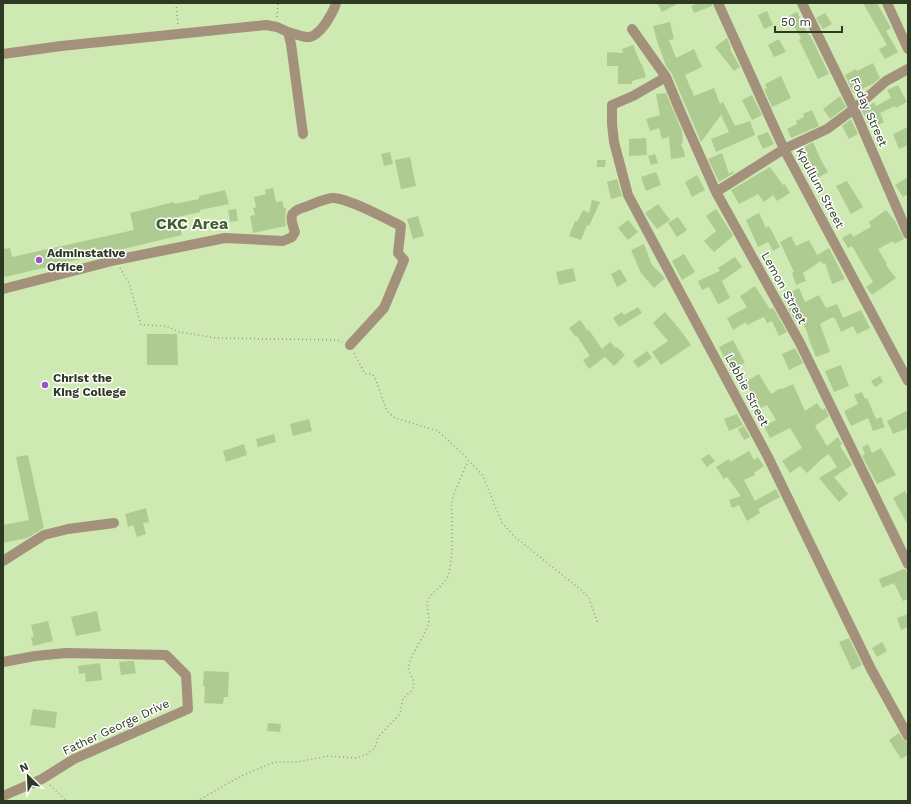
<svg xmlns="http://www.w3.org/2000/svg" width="911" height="804" viewBox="0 0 911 804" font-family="'Work Sans',sans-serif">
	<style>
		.building { fill: #aecb92 }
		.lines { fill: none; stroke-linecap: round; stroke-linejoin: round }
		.path { stroke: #8da378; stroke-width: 1.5; stroke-dasharray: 1 3; stroke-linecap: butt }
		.minor { stroke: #a4917c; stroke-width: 10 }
		.poi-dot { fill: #9c55c9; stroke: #fff; stroke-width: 1.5 }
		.labels { text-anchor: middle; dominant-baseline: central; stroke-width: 3; stroke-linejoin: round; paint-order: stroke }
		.street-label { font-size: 12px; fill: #2d3922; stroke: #fff }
		.poi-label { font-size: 12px; font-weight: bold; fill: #2d3922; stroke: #fff; text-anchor: start }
		.district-label { font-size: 16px; font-weight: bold; fill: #475f2d; stroke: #fff }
	</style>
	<rect width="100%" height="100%" fill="#ceeab2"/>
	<!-- building -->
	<path class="building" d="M657 3H679L662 12Z
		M698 3H712V6L694 13 691 6Z
		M863 3H877L891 28 886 31 898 52 885 59 879 49 887 45Z
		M767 11 773 25 764 29 758 15Z
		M797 12 809 35H810L829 74 818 79 799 40 801 39 789 16Z
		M825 13 832 24 823 29 816 18Z
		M670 22 674 39 669 40 676 58 694 49 702 67 685 75 694 96 714 88 720 104 723 102 735 126 750 121 755 135 716 152 711 139 729 132 721 115 701 142 672 74 666 66 657 41 653 26Z
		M727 38 731 48 730 49 740 67 734 71 715 47Z
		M779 39 786 52 774 57 768 45Z
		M633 45 641 64H642L646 77 632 81V84H618V66H607V52L623 53 622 49Z
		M873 63 880 78 873 84 853 93 845 75 856 69 857 71Z
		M781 76 791 98 772 107 764 89 767 88 765 84Z
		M898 85 907 102 896 108 895 106 880 113 884 122 871 129 862 111 874 102 876 106 891 98 887 90Z
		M666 93 682 131 683 143 681 144 684 151 685 157 671 159 669 137 662 139 659 128 650 131 646 119 660 115 656 94Z
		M752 95 762 115 752 120 742 100Z
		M840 96 846 107 830 119 823 109Z
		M812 110 819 126 791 138 787 129 797 124 796 121 804 117 803 114Z
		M851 119 858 134 849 139 842 126Z
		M908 127V145L899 149 893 134Z
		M768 132 774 144 763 149 757 136Z
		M646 138 647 155 629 156V139Z
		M813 142 821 160 828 172 814 180 798 150Z
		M390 152 393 164 384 166 381 154Z
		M722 153 729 174 733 171 734 173 719 182 708 159Z
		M655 154 658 163 651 165 648 156Z
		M410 157 416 186 401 189 395 160Z
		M597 160H606L605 167H597Z
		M770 167 783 185 785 184 790 193 777 201 773 195 764 202 758 194 739 204 731 190Z
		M656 172 661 185 646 191 641 177Z
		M697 175 705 190 692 197 685 182Z
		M908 177V194L903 197 895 185Z
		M617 179 622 196 611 199 607 182Z
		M847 181 863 207 851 214 836 186Z
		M273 188 276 202 282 201 284 208H286L285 220 286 226 253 233 250 216 255 215 253 208 256 207 254 197 266 194 265 190Z
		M225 190 229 204 200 210V212L178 217 182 235 5 277 3 271V249L10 248 12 257 134 230 130 213 174 202V204L199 199V196Z
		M592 200 600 202 589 226 587 225 581 240 569 236 575 221 577 222 583 210 589 213Z
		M658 204 670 220 657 229 645 213Z
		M236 209 238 221 230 222 228 210Z
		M716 209 733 235 732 237 714 252 704 241 716 231 706 216Z
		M886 210 895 221 904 239 894 244 893 241 878 249 887 264 886 265 896 278 872 295 866 287 873 282 852 246 848 248 842 238 851 233 853 237 871 227 869 222Z
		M759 213 766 228 769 226 780 247 773 251 768 242 758 247 746 220Z
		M418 216 424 236 413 239 407 219Z
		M678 217 687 230 677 237 668 223Z
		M628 220 638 232 628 240 618 228Z
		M791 236 796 246 809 240 817 255 829 248 845 279 832 284 825 263 823 264 821 261 803 273 806 281 796 285 792 273 794 272 780 242Z
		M644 244 652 265 665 278 654 288 641 273 631 250Z
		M684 254 695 272 682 280 672 261Z
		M735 257 742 267 722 281 730 298 718 304 709 287 702 290 698 281 720 271 718 268Z
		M573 268 576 281 559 285 556 272Z
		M620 269 627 281 617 287 611 274Z
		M755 286 770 309 773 308 787 332 779 336 772 321 767 323 764 317 747 325 746 322 733 330 727 318 747 307 740 296Z
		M799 288 805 302 819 295 826 308 837 304 843 318 861 310 870 328 857 334 853 326 841 332 835 318 834 319 833 317 820 324 830 352 816 357 808 337H809L801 318 795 321 785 302 788 301 785 294Z
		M638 307 642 313 619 327 613 318 622 312 624 315Z
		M665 312 681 331 691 345 661 365 652 352 668 341 653 323Z
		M580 320 588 331 589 330 602 349 610 342 616 348 617 347 625 355 614 366 605 357 589 369 583 360 590 356 577 336 576 337 569 328Z
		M147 334H177L178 365H147Z
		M733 340 745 363 730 370 719 347Z
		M795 348 803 363 789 370 782 354Z
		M647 351 652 358 638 368 633 361Z
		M841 365 849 386 834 392 825 371Z
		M759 374 771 394 781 388 782 389 793 384 805 411 817 403 822 410 825 408 829 416 815 426 827 446 838 437 842 444 840 446 852 465 834 477 848 494 839 502 819 478 837 467 829 454 823 458 807 473 800 466 790 473 782 461 802 448 790 428 770 438 764 426 776 420 767 405 761 408 745 382Z
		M880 376 883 382 875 387 871 381Z
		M862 392 865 399 867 398 876 419 881 417 885 427 873 431 868 418 851 426 844 411 858 404 854 395Z
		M908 410V428L893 434 887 421Z
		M737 414 743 425 729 431 724 419Z
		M309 419 312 431 293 436 290 424Z
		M744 426 750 437 744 440 738 429Z
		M274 434 276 442 258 447 256 439Z
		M244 444 247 455 226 462 223 451Z
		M868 444 872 453 881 448 896 475 877 484 862 456 865 454 862 447Z
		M749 451 754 460 758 457 764 466 754 473 755 475 744 480 755 501 776 489 780 497 758 509 760 513 747 521 739 505 732 508 729 500 741 496 727 477 724 479 716 467 729 459 730 462Z
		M709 454 715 461 707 467 701 459Z
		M28 455 44 528 27 538 3 543V525L29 520 16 457Z
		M905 491 908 496V525L893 498Z
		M146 508 149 522 143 523 146 534 137 537 133 525 128 527 125 514Z
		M904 569 906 570 908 575V599L903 601 894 583 882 588 879 579Z
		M97 611 101 631 76 636 71 617Z
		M908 614V627L901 630 897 618Z
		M48 621 53 641 33 646 31 637H34L31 625Z
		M849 638 862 665 852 670 839 642Z
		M882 642 887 651 877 657 872 648Z
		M129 661H134L136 673 121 675 119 662Z
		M100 663 102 680 86 682 85 673 79 674 78 666Z
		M204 671 229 672 228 697H224L223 704 204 703 205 686H203Z
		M33 709 57 712 55 728 30 725Z
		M268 723 281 724 280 732 267 731Z
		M899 733 903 739 908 743V755L901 759 889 740Z"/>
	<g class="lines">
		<!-- path -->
		<path class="path" d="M176 3 178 25
			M277 17 278 3
			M120 268 129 283 141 325 166 326 179 332 217 338 338 340 342 342
			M354 353 365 374H372L375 378 387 411 395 418 438 431 462 453 483 476 502 523 515 537 581 590 589 598 598 624
			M50 785 67 801
			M197 801 241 776 275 762H297L329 756 356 758 367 754 375 748 378 737 400 714 403 698C426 681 405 678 409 664 414 650 423 638 428 625 431 616 424 606 429 598 435 589 447 584 449 572 453 555 452 537 452 520 452 514 451 507 452 501 455 490 463 473 468 461"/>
		<!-- minor -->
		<path class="minor" d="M718 3 784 149 908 381
			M802 3 854 109 908 234
			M887 3 908 49
			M632 29 666 77 681 113 716 192 800 343 908 564
			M288 32C308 38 312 42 326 23 330 16 334 11 336 3
			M3 54 61 46 266 25 277 27 288 32 291 44 303 134
			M666 77 633 96 612 105V124L614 142 628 195 768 457 871 669 908 736
			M716 192 784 149 827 129 854 109 886 81 908 69
			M3 289 116 260 225 238 283 241 292 237 295 232C290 217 288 212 305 207 313 204 323 199 332 198 346 197 387 219 401 226L398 253 404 260 384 308 350 345
			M3 561 44 535 68 529 114 523
			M3 662 35 656 66 653 166 655 186 675 188 709 74 759 42 779 3 796"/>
	</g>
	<!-- markers -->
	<g class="poi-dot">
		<circle cx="39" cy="260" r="4"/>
		<circle cx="45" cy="385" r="4"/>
	</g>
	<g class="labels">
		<!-- street labels -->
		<g class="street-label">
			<text transform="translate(869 112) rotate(66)">Foday Street</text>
			<text transform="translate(820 188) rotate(62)">Kpullum Street</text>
			<text transform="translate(784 288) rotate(61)">Lemon Street</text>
			<text transform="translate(747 390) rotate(62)">Lebbie Street</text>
			<text transform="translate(116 727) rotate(-25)">Father George Drive</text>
		</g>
		<!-- poi labels -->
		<g class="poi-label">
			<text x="47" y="253">Adminstative<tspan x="47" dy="14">Office</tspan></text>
			<text x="53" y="378">Christ the<tspan x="53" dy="14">King College</tspan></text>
		</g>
		<!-- district labels -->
		<g class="district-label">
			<text x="192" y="223">CKC Area</text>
		</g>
	</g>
	<!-- border -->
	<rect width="911" height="804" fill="none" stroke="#2d3922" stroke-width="8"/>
	<!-- north arrow -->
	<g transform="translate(28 776) rotate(336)" stroke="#ffffff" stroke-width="3" paint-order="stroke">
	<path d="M0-3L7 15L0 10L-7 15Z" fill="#2d3922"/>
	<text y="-6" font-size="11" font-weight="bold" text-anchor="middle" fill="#2d3922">N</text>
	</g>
	<!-- scale -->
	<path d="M775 26v6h67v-6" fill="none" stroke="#2d3922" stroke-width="2"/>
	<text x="781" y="26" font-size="12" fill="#2d3922" stroke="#ffffff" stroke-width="3" paint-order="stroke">50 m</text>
</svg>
